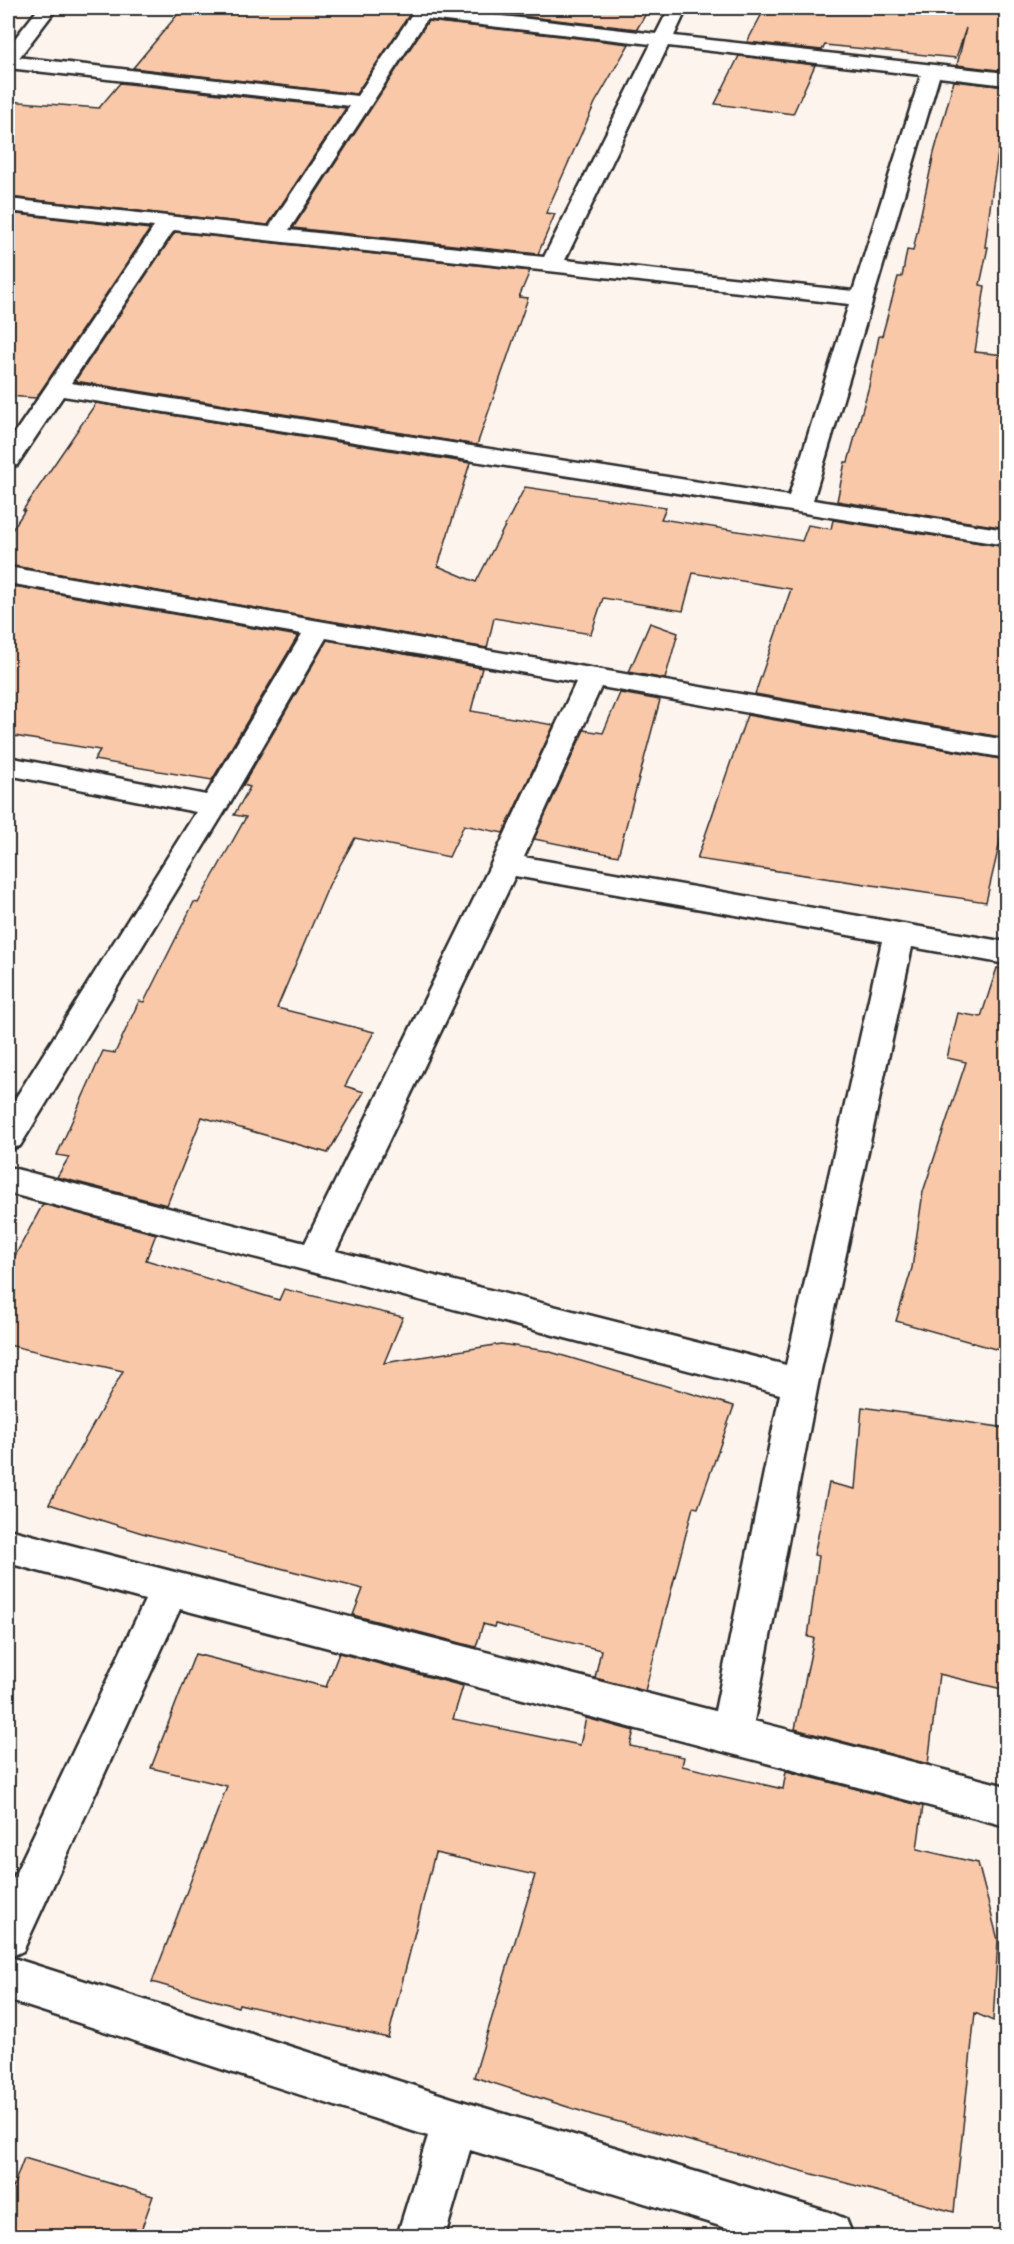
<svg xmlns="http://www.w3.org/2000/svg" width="1014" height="2244" viewBox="0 0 1014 2244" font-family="Dekko,sans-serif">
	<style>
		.building { fill: #f9c8a9; stroke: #2b2b2b; stroke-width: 1.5 }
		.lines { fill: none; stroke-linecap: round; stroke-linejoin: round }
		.street-casing { stroke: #2b2b2b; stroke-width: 5 }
		.secondary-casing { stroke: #2b2b2b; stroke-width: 5 }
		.street { fill: #fff; fill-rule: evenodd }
		.secondary { fill: #fff; fill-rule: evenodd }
	</style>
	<rect width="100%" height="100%" fill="#fef4ee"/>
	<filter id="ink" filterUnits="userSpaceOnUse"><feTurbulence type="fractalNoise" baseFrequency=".0167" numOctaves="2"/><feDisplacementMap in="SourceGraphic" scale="12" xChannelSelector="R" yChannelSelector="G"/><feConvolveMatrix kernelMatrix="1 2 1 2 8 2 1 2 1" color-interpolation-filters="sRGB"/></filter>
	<g filter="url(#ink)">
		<!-- building -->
		<path class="building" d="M183 8H414L356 94 133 68Z
			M449 8H606L647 12 637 29Z
			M765 8H1006V71L957 65 966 28 956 58 825 45 822 50 747 42Z
			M428 21 629 44 595 103 546 213 555 214 538 254 293 228Z
			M739 56 815 65 793 114 715 104Z
			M954 81 1006 87V135L1001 134 993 185 985 247H988L980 285 985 286 975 352 1006 355V528L837 501 845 462H848L869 386 879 336H882L898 277H902L907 250 913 251 934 153Z
			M120 83 346 108 268 225 8 197V101L99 108Z
			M8 213 150 229 36 398 8 396Z
			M175 232 530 271 519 297 528 298 477 445 75 381Z
			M96 403 470 463 438 566 476 582 525 487 666 508 661 519 802 541 808 525 831 529 833 520 1006 547V738L755 694 791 589 693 573 683 611 603 598 591 634 494 618 487 648 8 565V536L25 510H23Z
			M8 585 298 636 212 780 94 760 100 750 8 735Z
			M650 623 678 633 665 679 629 672Z
			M327 640 482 668 471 711 554 725 503 833 464 825 449 857 355 838 329 885 277 1008 374 1032 345 1086 364 1092 328 1153 202 1117 167 1205 57 1177 69 1157 57 1155 103 1051 115 1053 139 1001 144 1002 194 902 198 903 246 817 234 815 250 787 243 785Z
			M620 693 660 700 618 856 534 839 584 730 603 733Z
			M747 715 1006 760V816L986 902 697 859Z
			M997 968 1006 970V1352L896 1321 912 1268 923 1192 966 1062 947 1058 958 1013 981 1017Z
			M43 1204 156 1234 146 1260 279 1300 284 1289 403 1317 384 1363 501 1344 547 1351 734 1406 698 1508 693 1507 645 1691 595 1678 601 1650 495 1624 494 1627 483 1624 476 1647 353 1615 363 1589 142 1533 49 1504 123 1371 8 1345V1269Z
			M862 1407 1006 1428V1690L939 1674 928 1764 795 1729 814 1638 808 1637 819 1556 814 1555 829 1483 855 1489Z
			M339 1653 463 1686 453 1719 580 1745 586 1718 634 1731 630 1746 684 1757 682 1766 783 1789 786 1771 923 1806 917 1849 978 1863 998 1940 993 2021 975 2013 954 2212 593 2115 474 2077 535 1875 435 1853 388 2038 239 2004 238 2007 152 1982 227 1786 151 1768 195 1654 326 1687Z
			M24 2158 153 2196 139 2236H8V2200Z"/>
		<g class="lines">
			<!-- street casing -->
			<g class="street-casing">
				<path id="street" d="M416 8H434L656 34 669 8H687L674 36 1006 73V85L939 77 813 500 1006 530V545L63 396 17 465 8 467V443L154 227 8 211V199L269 227 350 106 8 68V56L357 96ZM427 19 651 44 544 257 289 230ZM668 46 921 75 853 291 565 260ZM174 230 849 304 789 496 71 383Z
					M8 567 1006 740V758L601 687 524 857 1006 942V964L912 947 818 1384 754 1721 1006 1786V1826L180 1609 23 1951 10 1957 455 2099 829 2212 846 2219 853 2236H753L470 2150 445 2236H397L428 2136 8 2000V1889L145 1600 8 1563V1529L715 1711 780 1394 8 1193V1167L305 1243 491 864 576 682 326 638 228 806 20 1146 8 1149V1110L196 812 8 775V757L206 795 302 634 8 583ZM515 876 882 941 786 1365 336 1251Z"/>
			</g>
			<!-- secondary casing -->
			<g class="secondary-casing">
				<path id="secondary" d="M39 8H57L15 63 8 65V47Z"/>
			</g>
			<!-- street -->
			<use href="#street" class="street"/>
			<!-- secondary -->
			<use href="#secondary" class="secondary"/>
		</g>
	</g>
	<!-- margin -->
	<rect width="1014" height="2244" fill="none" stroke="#fff" stroke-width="30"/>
	<rect x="15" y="15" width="984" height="2214" fill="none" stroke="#2b2b2b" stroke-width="2" filter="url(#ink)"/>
</svg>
